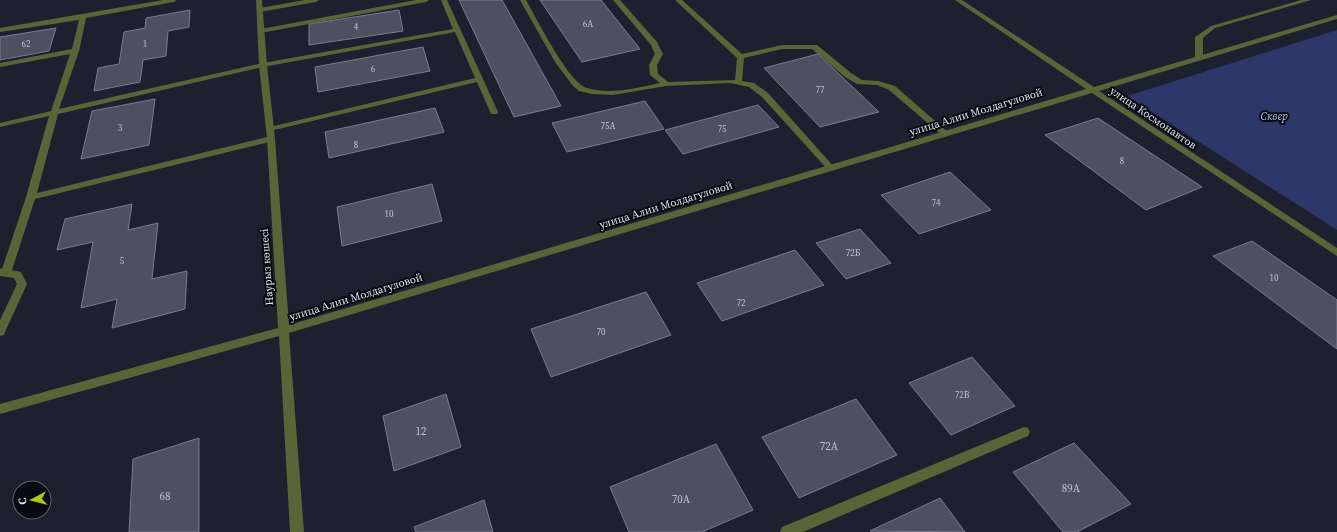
<svg xmlns="http://www.w3.org/2000/svg" width="1337" height="532" viewBox="0 0 1337 532" font-family="'Source Serif 4',serif">
	<style>
		.green { fill: #2e3769 }
		.building { fill: #4c5061; stroke: #787d8f }
		.lines { fill: none; stroke-linecap: round; stroke-linejoin: round }
		.lane { fill: #5a6437; fill-rule: evenodd }
		.street { fill: #5a6437; fill-rule: evenodd }
		.labels { text-anchor: middle; dominant-baseline: central; stroke-width: 4; stroke-linejoin: round; paint-order: stroke }
		.number-label { font-size: 9px; fill: #bec1cd }
		.street-label { font-size: 11px; fill: #e4e7f1; stroke: #090a11 }
		.park-label { font-size: 11px; font-style: italic; fill: #b9c5f8; stroke: #090a11 }
		.near-number-label { font-size: 11px; fill: #bec1cd }
	</style>
	<rect width="100%" height="100%" fill="#1c202f"/>
	<!-- green -->
	<path class="green" d="M1337 30V230L1127 96Z"/>
	<!-- building -->
	<path class="building" d="M459 0H502L561 106 514 117Z
		M540 0H601L640 49 582 62Z
		M190 10 189 27 168 31 166 56 143 60 140 82 94 91 98 68 119 64 124 32 145 28 146 18Z
		M399 10 403 31 309 45V24Z
		M56 28 49 51 0 60V37Z
		M423 47 430 71 318 92 315 67Z
		M818 54 879 112 820 127 764 68Z
		M155 99 149 145 81 159 92 111Z
		M645 101 664 129 567 152 552 123Z
		M758 105 779 127 683 154 665 130Z
		M435 108 444 132 329 158 325 132Z
		M1098 118 1202 187 1146 210 1045 135Z
		M950 172 991 210 919 234 881 195Z
		M432 184 442 221 342 246 337 207Z
		M132 204 128 230 158 223 152 279 187 271 185 309 112 328 117 299 81 308 93 242 57 250 65 219Z
		M860 229 891 263 846 279 816 243Z
		M1252 241 1337 300V349L1213 256Z
		M795 250 824 285 722 321 697 283Z
		M646 292 671 335 551 377 531 329Z
		M972 357 1015 406 951 435 909 383Z
		M446 394 461 447 394 471 383 416Z
		M856 399 897 455 799 498 762 437Z
		M199 438V532H129L133 459Z
		M1074 443 1131 504 1077 532H1063L1013 472Z
		M716 444 753 510 702 532H629L610 487Z
		M940 498 965 532 870 531Z
		M484 500 493 532H416L414 527Z"/>
	<g class="lines">
		<!-- lane -->
		<path class="lane" d="M163 0H177L174 2 86 18 79 51 59 109 263 63 453 29 441 0H447L498 112 497 114H491L477 82 270 131 266 129 270 127 475 78 455 32 263 67 58 114 37 193 271 136 275 139 274 141 35 199 12 270 21 272 27 284 5 332 4 335 0 336V320L17 284 14 278 0 276V268L2 269 26 197 49 116 0 127V123L51 111 70 54 0 67V63L72 49 79 20 0 32V28Z
			M305 0H319L316 2 260 12 257 10 260 8Z
			M416 0H429L426 2 261 33 258 31 261 29Z
			M520 0H526C537 19 568 82 587 88 610 95 637 88 660 83L650 75 649 65 655 54 651 45 613 0H620L657 42 663 54 657 65 658 74 668 82 735 80 737 58 675 0H682L742 54 782 45H817L851 73 862 80 878 81 895 86 950 134 946 136H943L889 90 877 85 857 84 845 77 812 49H782L744 58 742 81 754 83 768 93 835 168 831 171 828 170 762 97 749 87 730 83 666 86 613 95 592 94 579 91 573 86 555 62Z
			M1301 0H1311L1215 28 1203 38V58L1199 60 1195 58V37L1211 26Z
			M1024 427 1028 428 1030 432 1028 436 803 532H780L782 527Z"/>
		<!-- street -->
		<path class="street" d="M256 0H262L267 65 275 139 289 325 1086 89 955 0H962L1094 87 1337 15V19L1099 91 1337 248V256L1092 93 289 333 304 532H290L279 336 0 414V404L278 328 267 139 259 65Z"/>
	</g>
	<g class="labels">
		<!-- number labels -->
		<g class="number-label">
			<text x="588" y="24">6А</text>
			<text x="356" y="27">4</text>
			<text x="26" y="44">62</text>
			<text x="145" y="44">1</text>
			<text x="373" y="69">6</text>
			<text x="820" y="90">77</text>
			<text x="608" y="126">75А</text>
			<text x="120" y="128">3</text>
			<text x="722" y="129">75</text>
			<text x="356" y="145">8</text>
			<text x="1122" y="161">8</text>
			<text x="936" y="203">74</text>
			<text x="389" y="214">10</text>
			<text x="853" y="253">72Б</text>
			<text x="122" y="261">5</text>
			<text x="1274" y="278">10</text>
			<text x="741" y="303">72</text>
			<text x="601" y="332">70</text>
			<text x="962" y="395">72В</text>
		</g>
		<!-- street labels -->
		<g class="street-label">
			<text transform="translate(976 112) rotate(-17)">улица Алии Молдагуловой</text>
			<text transform="translate(1153 118) rotate(34)">улица Космонавтов</text>
			<text transform="translate(666 205) rotate(-17)">улица Алии Молдагуловой</text>
			<text transform="translate(267 267) rotate(-94)">Наурыз көшесі</text>
			<text transform="translate(356 297) rotate(-17)">улица Алии Молдагуловой</text>
		</g>
		<!-- park labels -->
		<g class="park-label">
			<text x="1274" y="116">Сквер</text>
		</g>
		<!-- near-number labels -->
		<g class="near-number-label">
			<text x="421" y="431">12</text>
			<text x="829" y="446">72А</text>
			<text x="1071" y="488">89А</text>
			<text x="165" y="496">68</text>
			<text x="681" y="499">70А</text>
		</g>
	</g>
	<!-- north arrow -->
	<g transform="translate(32 500) rotate(263)"><circle r="19" fill="#090a11" stroke="#61626b"/>
	<path d="M0-3L7 15L0 10L-7 15Z" fill="#abc614"/>
	<text y="-6" font-size="11" font-weight="bold" text-anchor="middle" fill="#e4e7f1">С</text>
	</g>
</svg>
